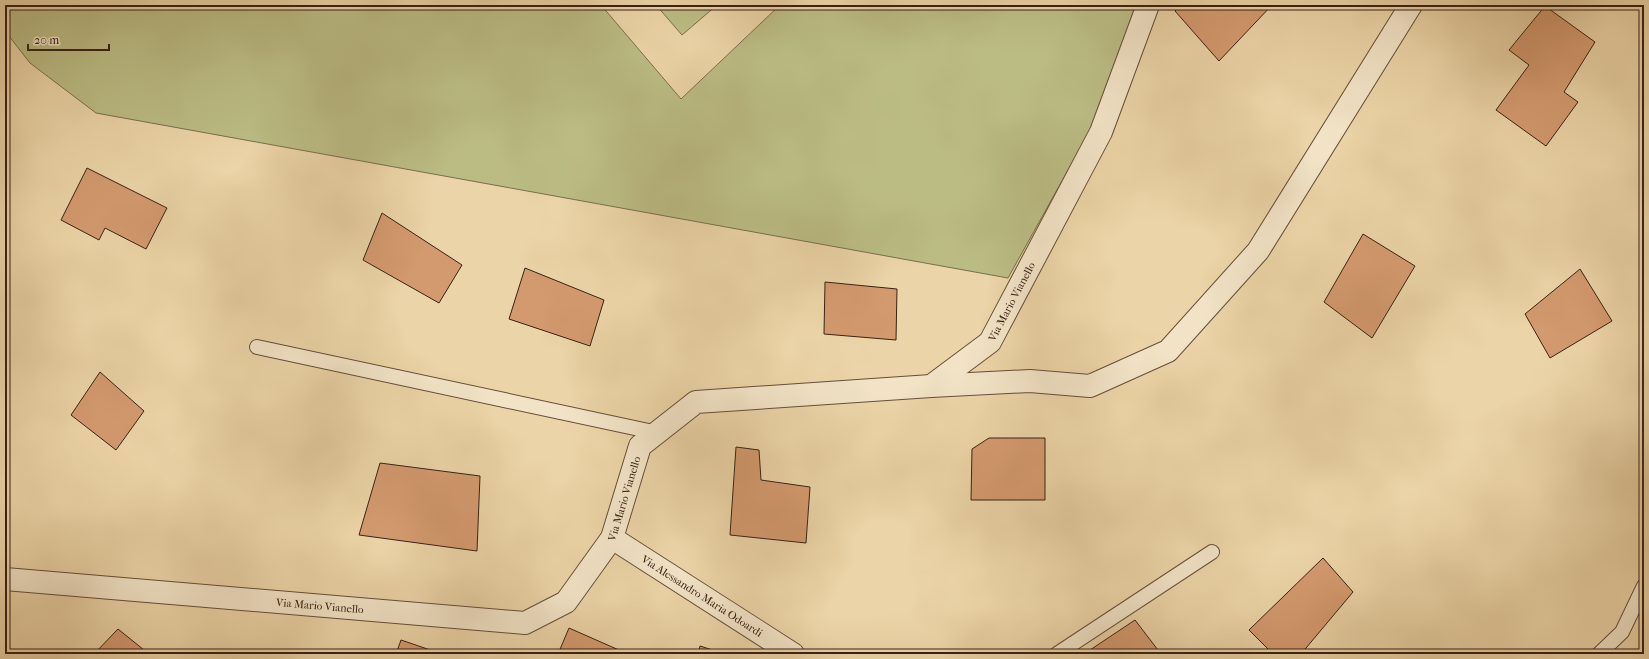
<svg xmlns="http://www.w3.org/2000/svg" width="1649" height="659" viewBox="0 0 1649 659" font-family="'IM FELL French Canon',serif">
	<style>
		.green { fill: #bbbc84; stroke: #7a6e4c }
		.building { fill: #d49a6f; stroke: #392114 }
		.lines { fill: none; stroke-linecap: round; stroke-linejoin: round }
		.service-casing { stroke: #664e39; stroke-width: 16 }
		.minor-casing { stroke: #664e39; stroke-width: 24 }
		.service { stroke: #f2e3c6; stroke-width: 14 }
		.minor { stroke: #f2e3c6; stroke-width: 22 }
		.labels { text-anchor: middle; dominant-baseline: central; stroke-width: 3.5; stroke-linejoin: round; paint-order: stroke }
		.street-label { font-size: 11px; fill: #392114; stroke: #f2e3c6 }
	</style>
	<rect width="100%" height="100%" fill="#ebd4a7"/>
	<filter id="stains"><feTurbulence type="fractalNoise" baseFrequency=".005" numOctaves="4"/><feColorMatrix values="0 0 0 0 .2 0 0 0 0 .09 0 0 0 0 .02 0 0 0 .5 -.17"/></filter>
	<radialGradient id="worn" r=".72"><stop offset=".6" stop-color="#630" stop-opacity="0"/><stop offset="1" stop-color="#630" stop-opacity=".3"/></radialGradient>
	<!-- green -->
	<path class="green" d="M5 5H601L681 99 780 5H1139L1092 127 1008 278 96 113 30 63 5 31Z
		M656 5H717L682 35Z"/>
	<!-- building -->
	<path class="building" d="M1181 5H1272L1219 61 1175 11Z
		M1545 6 1595 42 1564 92 1578 102 1546 146 1496 110 1529 65 1509 50Z
		M87 168 167 208 146 249 105 228 99 240 61 220Z
		M382 213 462 265 439 303 363 260Z
		M1363 234 1415 266 1372 338 1324 302Z
		M525 268 604 300 590 346 509 319Z
		M1580 269 1612 321 1550 358 1525 314Z
		M825 282 897 289 896 340 824 334Z
		M100 372 144 411 116 450 71 415Z
		M989 438H1045V500H971L972 449Z
		M736 447 759 450 761 480 810 487 806 543 730 535Z
		M380 463 480 476 477 551 359 535Z
		M1323 558 1353 592 1301 654H1273L1249 630Z
		M1135 620 1161 654H1084Z
		M569 628 628 654H558Z
		M118 629 149 654H94Z
		M401 640 442 654H396Z
		M700 646 725 654H698Z"/>
	<g class="lines">
		<!-- service casing -->
		<g class="service-casing">
			<path id="service" d="M257 347 658 433
				M1057 654 1212 552
				M1599 654 1622 632 1644 586"/>
		</g>
		<!-- minor casing -->
		<g class="minor-casing">
			<g id="minor">
				<path d="M931 386 1030 381 1090 386 1168 351 1258 251 1411 5"/>
				<path id="s1" d="M612 538 793 654"/>
				<path id="s2" d="M5 579 525 623 566 602 612 538 640 446 696 402 931 386 990 342 1101 132 1148 5"/>
			</g>
		</g>
		<!-- service -->
		<use href="#service" class="service"/>
		<!-- minor -->
		<use href="#minor" class="minor"/>
	</g>
	<g class="labels">
		<!-- street labels -->
		<g class="street-label">
			<text stroke="none"><textPath href="#s2" startOffset="1169">Via Mario Vianello</textPath></text>
			<text stroke="none"><textPath href="#s2" startOffset="688">Via Mario Vianello</textPath></text>
			<text stroke="none"><textPath href="#s1" startOffset="107">Via Alessandro Maria Odoardi</textPath></text>
			<text stroke="none"><textPath href="#s2" startOffset="316">Via Mario Vianello</textPath></text>
		</g>
	</g>
	<!-- margin -->
	<rect width="1649" height="659" fill="none" stroke="#ebd4a7" stroke-width="20"/>
	<rect x="6" y="6" width="1637" height="647" fill="none" stroke="#392114" stroke-width="2"/>
	<rect x="10" y="10" width="1629" height="639" fill="none" stroke="#392114"/>
	<!-- scale -->
	<path d="M28 44v6h81v-6" fill="none" stroke="#392114" stroke-width="2"/>
	<text x="34" y="44" font-size="12" fill="#392114" stroke="#f2e3c6" stroke-width="3" paint-order="stroke">20 m</text>
	<rect width="100%" height="100%" filter="url(#stains)"/>
	<rect width="100%" height="100%" fill="url(#worn)"/>
</svg>
